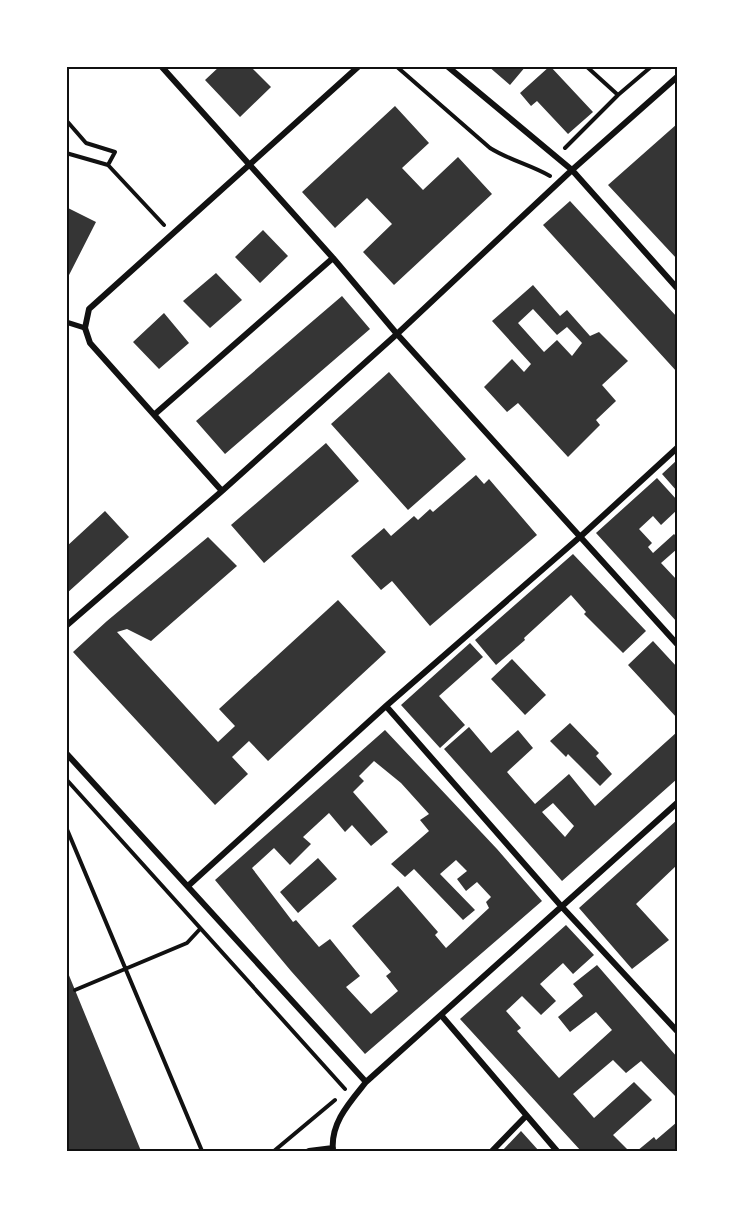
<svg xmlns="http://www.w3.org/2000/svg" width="743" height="1217" viewBox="0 0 743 1217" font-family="Arial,sans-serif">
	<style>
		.building { fill: #353535; fill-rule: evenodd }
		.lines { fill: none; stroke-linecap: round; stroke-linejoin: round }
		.path { stroke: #111; stroke-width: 4 }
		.pedestrian { stroke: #111; stroke-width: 5 }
		.minor { stroke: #111; stroke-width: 6 }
		.neatline { fill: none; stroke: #111; stroke-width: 2 }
	</style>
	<rect width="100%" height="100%" fill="#fff"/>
	<!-- building -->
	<path class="building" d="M220 66H250L271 87 240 117 205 80Z
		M488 66H526L510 85Z
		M550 66 593 112 568 134 537 101 531 106 520 93Z
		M395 106 429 143 402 168 423 190 458 157 492 194 394 285 363 252 392 224 367 198 335 228 302 192Z
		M677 124V259L608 185Z
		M570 201 677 317V372L543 225Z
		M66 207 96 222 66 281Z
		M263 230 288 256 260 283 235 257Z
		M216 273 242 300 210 328 183 301Z
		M533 285 560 316 567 310 590 336 599 332 628 361 602 385 616 401 596 420 600 425 568 457 518 403 507 412 484 387 512 359 524 372 531 364 492 321ZM533 309 557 335 567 327 582 343 572 356 557 340 544 352 518 323Z
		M342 296 370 329 225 454 196 421Z
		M164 313 189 343 159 369 133 342Z
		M389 372 466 459 408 510 331 424Z
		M326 443 359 481 264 563 231 525Z
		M677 460V491L662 474Z
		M476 475 484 484 489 479 537 535 430 626 392 581 381 590 351 556 384 528 391 536 414 516 418 520 430 509 433 512Z
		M657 478 677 500V510L661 525 653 516 639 529 652 543 648 547 653 553 674 534 677 537V549L661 563 677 580V622L596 533Z
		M105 511 129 537 66 594V547Z
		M208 537 237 566 151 641 127 629 117 632 218 742 235 726 219 709 338 600 386 652 268 761 249 741 232 757 248 774 215 805 73 652 107 621Z
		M573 554 646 631 623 653 584 614 586 612 571 595 524 638 525 640 496 665 475 640Z
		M653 641 677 667V718L628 665Z
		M470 643 483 657 439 696 465 725 440 748 401 705Z
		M512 659 546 695 525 715 491 679Z
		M570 723 599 753 596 756 612 774 600 786 568 754 566 757 550 741Z
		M469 727 491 753 518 730 533 748 507 772 535 804 569 774 595 806 677 732V779L562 881 444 749ZM553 803 574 826 565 837 542 812Z
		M385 730 497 849 542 901 365 1054 291 971 215 880ZM374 761 401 783 429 814 420 820 429 831 391 864 405 877 414 869 463 920 475 910 440 874 456 860 467 871 457 879 466 891 477 882 491 897 486 902 489 908 446 948 435 935 438 932 398 886 352 926 391 972 386 976 398 991 371 1014 346 987 360 976 330 939 319 947 296 920 293 922 252 868 274 848 290 865 311 844 303 837 329 813 345 832 352 825 371 846 388 832 353 792 364 781 359 776Z
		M677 820V865L636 904 669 940 632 969 579 908Z
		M318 858 337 879 298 913 280 892Z
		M566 925 594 955 573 974 563 963 540 984 556 1001 541 1015 522 996 506 1011 521 1028 517 1031 559 1078 612 1030 596 1012 570 1032 558 1017 583 996 573 984 597 965 677 1057V1098L641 1061 626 1073 613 1060 573 1094 594 1118 634 1082 652 1100 613 1135 629 1151H581L460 1019Z
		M66 968 75 990 141 1151H66Z
		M677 1122V1151H637L654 1137 656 1140Z
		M521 1131 539 1151H502Z"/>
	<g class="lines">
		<!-- path -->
		<path class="path" d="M396 66 490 148C509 160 531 165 550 176
			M586 66 618 95
			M66 120 86 143 115 152 108 165 164 225
			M565 148 618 95 652 66
			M66 153 108 165
			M66 779 345 1089
			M66 827 202 1151
			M75 990 187 943 200 929
			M274 1151 335 1100"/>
		<!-- pedestrian -->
		<path class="pedestrian" d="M66 322 85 328"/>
		<!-- minor -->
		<path class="minor" d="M161 66 333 258 397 334 677 644
			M447 66 572 170 677 288
			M155 414 333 258
			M222 491 90 343 85 328 89 309 359 66
			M66 626 222 491 397 334 572 170 677 77
			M386 706 562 907 677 1031
			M66 753 366 1082
			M188 886 386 706 581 536 677 448
			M441 1015 557 1151
			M309 1151 333 1148
			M333 1151C330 1123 350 1102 366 1082L677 803
			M492 1151 526 1116"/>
	</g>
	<!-- border -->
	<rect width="743" height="1217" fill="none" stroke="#ffffff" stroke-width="135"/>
	<rect x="68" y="68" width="608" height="1082" class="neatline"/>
</svg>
